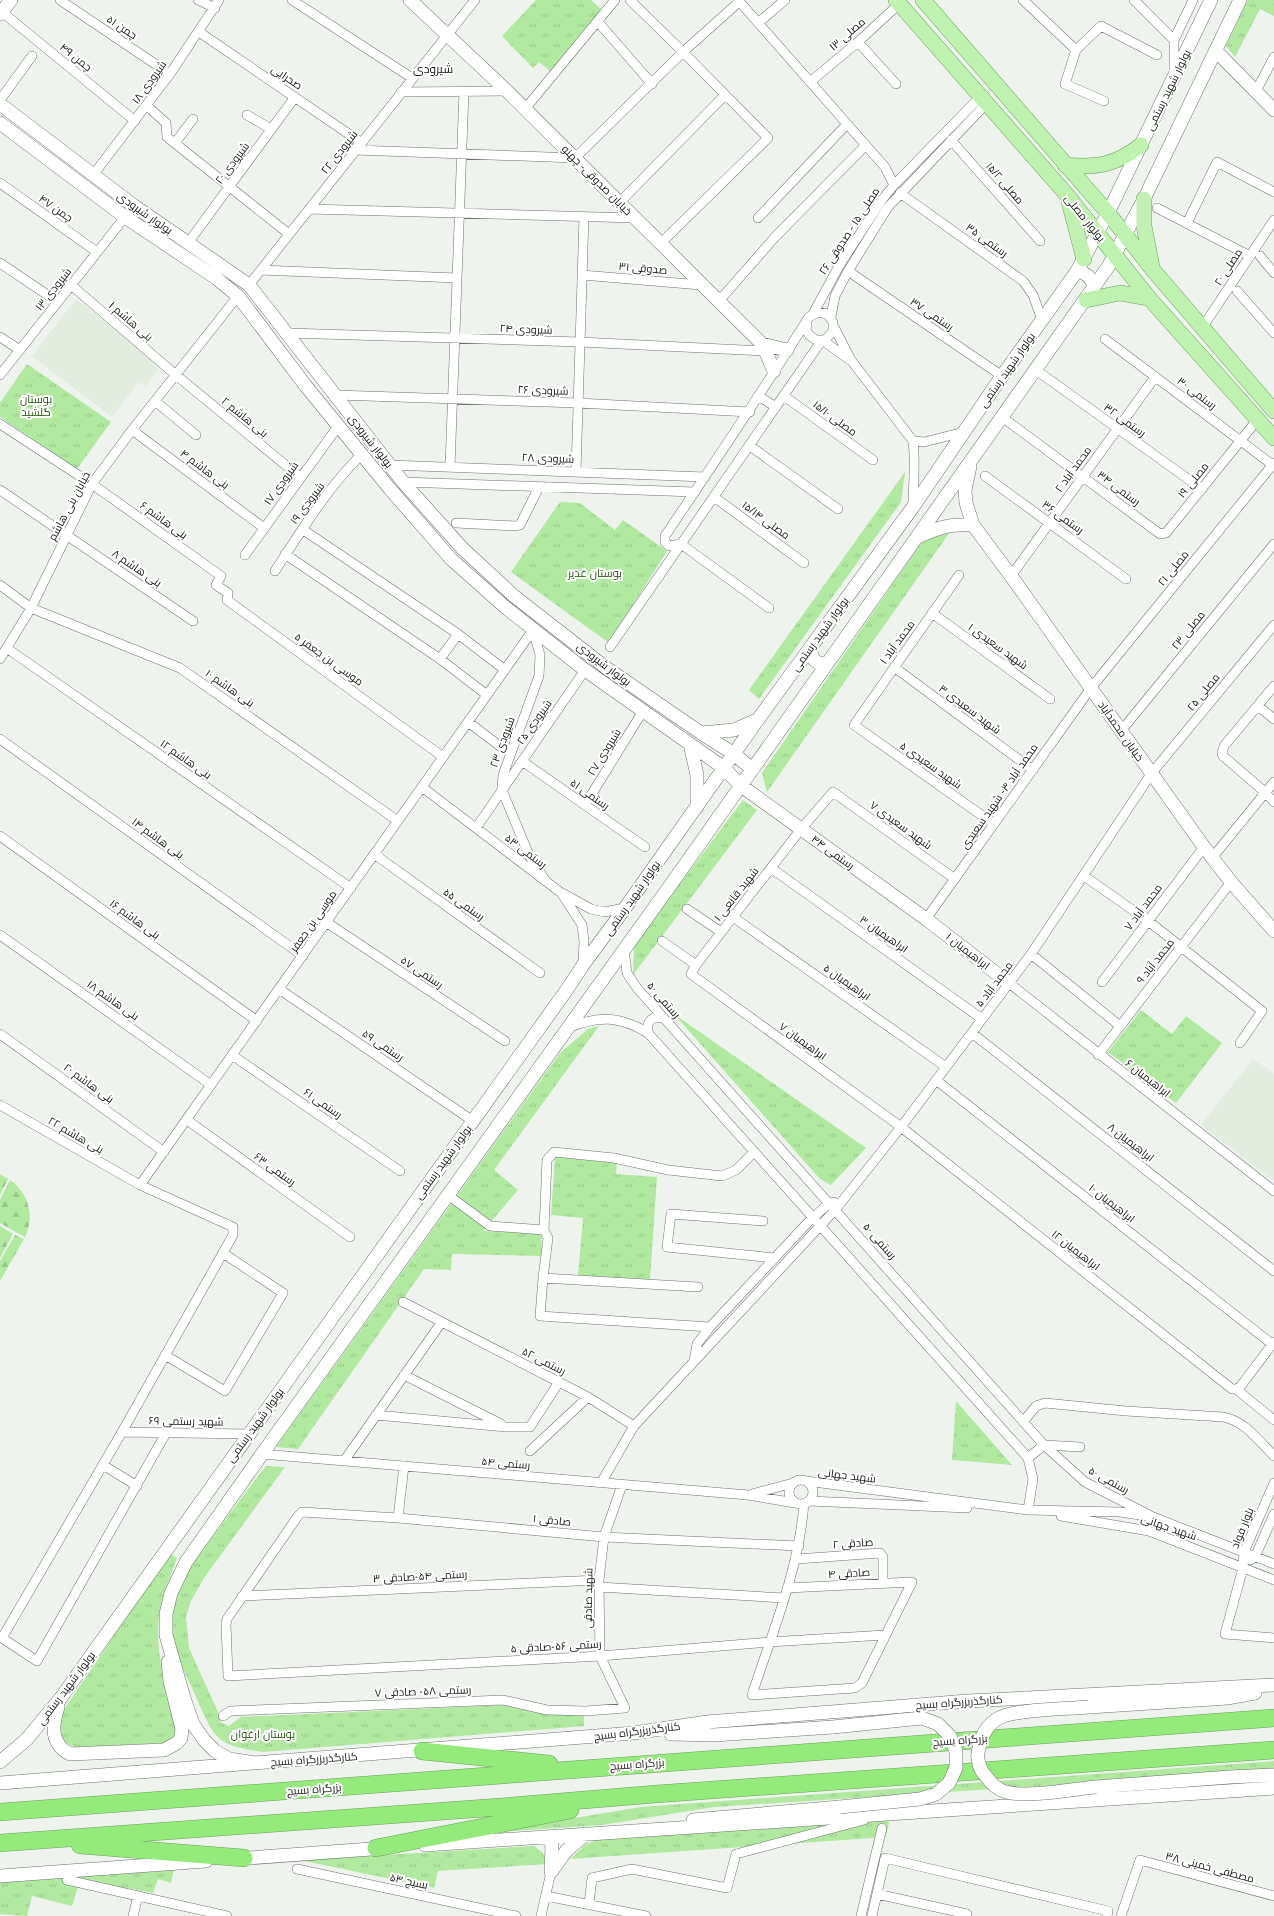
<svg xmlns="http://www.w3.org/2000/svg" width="1274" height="1916" viewBox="0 0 1274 1916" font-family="Helvetica,Cairo,sans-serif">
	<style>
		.built { fill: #e2eddf }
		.grass { fill: url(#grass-tufts) }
		.forest { fill: url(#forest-firs) }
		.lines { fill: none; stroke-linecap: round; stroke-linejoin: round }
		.street-casing { stroke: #6d736c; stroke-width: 10 }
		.secondary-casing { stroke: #6d736c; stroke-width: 14 }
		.primary-casing { stroke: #68a058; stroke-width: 16 }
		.highway-casing { stroke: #68a058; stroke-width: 18 }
		.street { stroke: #fff; stroke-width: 9 }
		.secondary { stroke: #fff; stroke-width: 13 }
		.primary { stroke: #bff2b0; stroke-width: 15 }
		.highway { stroke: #95ea7c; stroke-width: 17 }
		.secondary-bridge-casing { stroke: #6d736c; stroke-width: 14; stroke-linecap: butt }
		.secondary-bridge { stroke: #fff; stroke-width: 13 }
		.labels { text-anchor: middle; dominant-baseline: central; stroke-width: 4; stroke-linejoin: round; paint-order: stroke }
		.street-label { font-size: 11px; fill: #151714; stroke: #fff }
		.park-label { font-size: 11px; fill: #1f5705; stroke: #fff }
		.neighbourhood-label { font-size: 12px; fill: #151714; stroke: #fff }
	</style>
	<defs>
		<pattern id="grass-tufts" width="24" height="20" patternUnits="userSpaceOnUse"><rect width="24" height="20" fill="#b1e9a1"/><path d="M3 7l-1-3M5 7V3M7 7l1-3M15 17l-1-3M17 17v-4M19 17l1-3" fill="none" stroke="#97c78a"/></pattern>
		<pattern id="forest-firs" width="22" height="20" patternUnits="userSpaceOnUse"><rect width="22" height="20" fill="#b1e9a1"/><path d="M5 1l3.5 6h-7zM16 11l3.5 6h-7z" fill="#97c78a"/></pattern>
	</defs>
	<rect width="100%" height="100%" fill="#eef4ed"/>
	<!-- built -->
	<path class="built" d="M76 299 162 365 145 387 139 382 112 417 32 356Z
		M1253 1059 1274 1073V1181L1201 1125Z"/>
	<!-- grass -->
	<path class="grass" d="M536 0H591L603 11 550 71 539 62 533 68 502 36Z
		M1248 0H1274V16L1260 9 1235 57 1226 46Z
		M27 364 111 422 77 469 0 417V403Z
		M905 472 901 502 759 699 749 690Z
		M560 502 580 503 615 530 623 520 667 551 609 643 511 572Z
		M950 532 767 792 762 773 924 539Z
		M743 800 757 810 633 975 634 945Z
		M1141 1010 1172 1034 1186 1016 1222 1043 1176 1103 1108 1052Z
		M674 1014 866 1148 831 1185 820 1179Z
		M599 1026 494 1170 518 1190 483 1231 541 1233 542 1256 452 1254 451 1270 424 1269 298 1449 276 1447 560 1053 588 1029Z
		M555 1157 617 1162 616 1174 657 1177 650 1280 578 1275 583 1218 551 1215Z
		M956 1401 1012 1465 952 1460Z
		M266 1466 285 1467 204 1578 191 1601 186 1617 189 1648 219 1714 220 1722 229 1726 241 1717 504 1705 584 1715V1726L263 1752C215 1745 215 1739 196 1697 188 1677 170 1647 170 1626 172 1587 198 1556 220 1527 235 1506 250 1486 266 1466Z
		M170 1553 177 1558C171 1575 163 1593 160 1610 153 1647 167 1693 177 1729L174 1738 166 1743 75 1747C61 1743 54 1728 61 1714Z
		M1274 1761V1771L714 1807 602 1825 483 1833 641 1807Z
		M890 1818 886 1837 570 1859 586 1844 605 1837Z
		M534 1846 543 1853 547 1864 438 1871 434 1888 300 1860Z
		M174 1869 171 1883 158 1879 153 1893 128 1888 124 1897 78 1887 72 1906 32 1896 27 1916 0 1914V1882Z"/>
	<!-- forest -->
	<path class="forest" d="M0 1174 8 1179 0 1195Z
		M10 1180C29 1193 35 1217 25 1237L0 1223V1200Z
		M0 1226 13 1234 0 1258Z
		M15 1235 24 1239 0 1281V1261Z"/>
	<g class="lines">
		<!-- street casing -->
		<g class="street-casing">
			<path id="street" d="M60 0 170 74
				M198 0 215 8
				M292 0 412 78
				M630 0 683 52 768 138 660 244
				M738 0 885 167 894 185
				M1023 0 1076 50
				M1134 0 1174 40
				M2 12 135 121
				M598 22 652 84
				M758 23 785 0
				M199 32 362 143
				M858 42 896 84
				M1174 72V40L1193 0
				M810 82 858 42 899 4
				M1256 91 1274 57
				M401 92 507 91
				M0 100 32 56
				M1104 101 1065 84 1076 50 1101 26 1157 55
				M147 106 166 123 167 137 289 234
				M525 109 615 0
				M247 115 271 129
				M951 140 1040 241
				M175 143 193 119
				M356 150 575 158 683 52 739 2
				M93 175 170 74 219 0
				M0 183 97 252
				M900 193 1023 281 1033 295 1042 320
				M620 202 725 95
				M1157 208 1250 256
				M309 209 636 218
				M758 218 847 124
				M1187 223 1217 162 1274 192
				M188 243 295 97
				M1260 256 1274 273
				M0 263 58 302
				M261 270 457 278
				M848 271 1002 376
				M582 275 701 285
				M71 285 176 375 300 477
				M249 285 475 0
				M1237 291 1274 333
				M718 302 776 236 866 145
				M813 314 839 266 881 201 894 185 980 97
				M831 317 835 296 848 271 888 207 986 104
				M834 327 851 360 913 441
				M1202 328 1274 220
				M287 333 580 342 765 351
				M0 337 20 350
				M1105 339 1274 466
				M822 340 850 360
				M1036 370 1202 489
				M0 375 125 217
				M336 395 578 403 750 412
				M784 396 873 460
				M760 397 776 407
				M155 401 196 435
				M1002 417 1160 534 1166 533 1258 419
				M0 424 92 484 221 576 216 585 228 593 227 600 443 757
				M132 430 264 528
				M750 446 838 509
				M390 465 705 477
				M450 467 464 91
				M576 471 584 217
				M985 476 1126 579
				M403 482 695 492
				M0 490 193 621
				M714 497 804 563
				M913 507C913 484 916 463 913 441L924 442 964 432
				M456 523 516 526 520 525 539 487
				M302 529 458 634 505 670
				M681 544 669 546 665 542V536C714 463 763 391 809 317L818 312 827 314 833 322V331L826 339C817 342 811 339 806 330L807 321
				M681 544 769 608
				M285 554 440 659 487 695
				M245 555 339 425
				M275 571C301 531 328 487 362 454
				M959 575 854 725 994 824
				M1011 576 1155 377
				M0 585 31 608 180 668 398 821
				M932 613 1050 699
				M533 630 540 655 539 676 503 775 502 790 529 855 545 880
				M610 647 822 340
				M8 649 351 888
				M0 659 31 608 92 484 132 430 238 296
				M440 659 458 634
				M894 667 1033 770
				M1274 686 1224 746 1222 753 1223 756 1266 793 1274 802
				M1258 706 1274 719
				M468 722 501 747
				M1121 731 1274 544
				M0 739 303 956
				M522 761 645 847
				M422 787 560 892 591 909 604 912 625 908
				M585 805 643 711
				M476 828 585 670
				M0 836 257 1021
				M374 854 540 973
				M1212 858 1274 782
				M771 868 982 1019
				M1084 876 1147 920 1262 1011 1240 1043
				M955 879 833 792 801 829 696 965 691 974 901 1127 1232 1389H1236
				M562 894 582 925 584 941 583 965
				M687 909 721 932
				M733 917 946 1067
				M926 919 1091 688 1274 463
				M326 922 505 1041
				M0 935 211 1085
				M662 941 696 965
				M624 949 627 973 637 988 1044 1445 1085 1482 1153 1517
				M1031 954 1120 1026
				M1102 982 1204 847
				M1009 983 1274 1191
				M279 989 473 1121
				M568 1028C599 1015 620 1016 648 1033L1028 1458 1033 1479 1028 1510
				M648 1033C646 1022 651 1016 663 1018
				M972 1033 1274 1271
				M0 1034 164 1152
				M232 1055 400 1171
				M1098 1055 1231 882
				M936 1080 1272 1344
				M0 1105 140 1185 233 1227V1235L122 1432 2 1638 37 1661 166 1433
				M187 1120 350 1237
				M140 1185 533 630
				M448 1195 490 1226 544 1230 547 1160 554 1152 614 1158 668 1170 722 1176 736 1170 754 1152
				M763 1221 671 1214 667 1247 775 1258
				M544 1230 548 1238 543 1278 540 1316 710 1327
				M543 1278 698 1287
				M403 1302 588 1397 634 1426
				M165 1355 225 1391 283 1293 223 1253
				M694 1361 697 1344 710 1327 813 1217 830 1203 834 1202
				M404 1375 501 1424
				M1236 1389 1240 1387 1274 1342
				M1236 1389 1274 1420
				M376 1415 506 1427H530L559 1382
				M1023 1422 1036 1406 1045 1403 1126 1411 1223 1417C1244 1420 1260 1442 1274 1456
				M122 1432 248 1434
				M530 1451 588 1397
				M262 1454 748 1495 795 1503
				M1028 1458 1044 1445 1080 1447
				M344 1461 441 1323
				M103 1465 137 1486
				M789 1492a12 12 0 1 1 24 0a12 12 0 1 1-24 0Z
				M806 1481 1028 1510 1120 1512 1153 1517 1274 1564
				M601 1483 634 1426 835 1210 901 1127 1031 954 1151 774 1274 625
				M1274 1483 1244 1552 1243 1568 1225 1634 1274 1638
				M752 1494 793 1483
				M809 1501 967 1508
				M1061 1516 1149 1531 1274 1580
				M398 1518 404 1466
				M799 1546 604 1537 398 1518 302 1512 298 1516 227 1619 226 1624 228 1676 600 1656 769 1642 885 1635
				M797 1559 880 1553 883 1557V1583
				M1251 1560 1255 1557 1274 1514
				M599 1587 784 1598
				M787 1588 912 1582 862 1683 855 1688 752 1695C772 1633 799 1570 804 1503
				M242 1596 599 1580
				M223 1716 230 1711 503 1700 547 1710 586 1711 625 1708 600 1656 599 1580 604 1537 622 1485
				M297 1869 516 1916
				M67 1880 227 1916
				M877 1894 967 1914
				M546 1896 646 1916
				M589 1905 592 1878 632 1869 727 1888 736 1854 864 1820
				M133 1916 138 1896
				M541 1916 551 1872
				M861 1916 882 1828
				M872 1916 885 1858 1108 1911 1107 1916
				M1121 1916 1140 1860 1274 1896"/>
		</g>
		<!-- secondary casing -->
		<g class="secondary-casing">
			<path id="secondary" d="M410 0 507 91 762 344 787 350
				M0 14 11 0
				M1216 51 1274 110
				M0 104 133 205 249 285 403 482 462 548 514 596 605 667 701 733 734 754 752 769
				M0 123 125 217 216 278 238 296 305 385 390 489 451 559 505 607 585 670 707 756 724 768 740 785 926 919 1009 983
				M1077 271C1087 273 1092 278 1094 287
				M762 344 774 371
				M970 466 965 490 966 503 973 525 1011 576 1204 847 1231 882 1274 931
				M918 537C939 527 950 524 973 525
				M811 647C810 658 815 664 827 664
				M701 733 734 730 757 720
				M690 744 697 775V807
				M58 1707C52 1725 50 1744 70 1754L164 1750 177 1743 181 1738 182 1729 170 1681 168 1662
				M1089 1707 1227 1698 1255 1693
				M671 1734 714 1735 833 1727
				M0 1762 27 1739 60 1699 568 988 583 965 625 908 759 718 913 507 1002 376 1077 271 1108 213 1211 0
				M255 1763 229 1759 215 1751 204 1740 193 1724 184 1698 166 1635V1614L171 1593 186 1562 262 1454 667 890 1108 267 1144 199 1240 0
				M0 1783 634 1733 707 1722 968 1701 1274 1685
				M1096 1787 1230 1777 1274 1775
				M693 1820 840 1807
				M548 1837 552 1846 551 1872
				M425 1845 1274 1788
				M235 1859 385 1848
				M551 1872 567 1850 586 1834
				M0 1876 206 1861"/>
		</g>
		<!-- primary casing -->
		<g class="primary-casing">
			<path id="primary" d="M896 0 1067 195 1149 298 1274 438
				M923 0 1108 213 1153 270 1274 411
				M1065 165C1097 168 1116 165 1141 145
				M1144 199V226L1152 267
				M1069 202 1084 259
				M1086 300 1120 293 1149 298"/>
		</g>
		<!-- highway casing -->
		<g class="highway-casing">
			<path id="highway" d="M422 1751 549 1764
				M0 1812 1274 1718
				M0 1843 500 1807 656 1794 1274 1750
				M80 1845 244 1858
				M376 1848 570 1810"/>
		</g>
		<!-- street -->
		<use href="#street" class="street"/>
		<!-- secondary -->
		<use href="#secondary" class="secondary"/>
		<!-- primary -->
		<use href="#primary" class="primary"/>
		<!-- highway -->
		<use href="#highway" class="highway"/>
		<!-- secondary-bridge casing -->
		<g class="secondary-bridge-casing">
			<path id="secondary-bridge" d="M1089 1707C1069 1709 1015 1709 999 1718 986 1725 980 1738 978 1753 977 1760 980 1770 985 1775 990 1782 997 1790 1006 1792 1027 1798 1073 1789 1096 1787
				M833 1727 922 1718 938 1724 950 1736 956 1751V1768L949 1783 936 1794 920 1799 840 1807"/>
		</g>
		<!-- secondary-bridge -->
		<use href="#secondary-bridge" class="secondary-bridge"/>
	</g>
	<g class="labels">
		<!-- street labels -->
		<g class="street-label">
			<text transform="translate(122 27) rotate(34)">چمن ۵۱</text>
			<text transform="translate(847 34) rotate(-41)">مصلی ۱۳</text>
			<text transform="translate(76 57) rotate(39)">چمن ۴۹</text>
			<text transform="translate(287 77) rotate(34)">صحرایی</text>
			<text transform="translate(149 82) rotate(-54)">شیرودی ۱۸</text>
			<text transform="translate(1168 90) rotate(-64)">بولوار شهید رستمی</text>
			<text transform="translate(339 152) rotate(-52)">شیرودی ۲۲</text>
			<text transform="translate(232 163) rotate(-53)">شیرودی ۲۰</text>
			<text transform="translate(597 180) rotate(45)">خیابان صدوقی- چهنو</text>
			<text transform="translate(1005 183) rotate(49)">مصلی ۱۵/۲</text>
			<text transform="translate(56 208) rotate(35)">چمن ۴۷</text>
			<text transform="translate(145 213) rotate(35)">بولوار شیرودی</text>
			<text transform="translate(1085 218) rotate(51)">بولوار مصلی</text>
			<text transform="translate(849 231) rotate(-57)">مصلی ۱۵ - صدوقی ۲۶</text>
			<text transform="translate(987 240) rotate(36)">رستمی ۳۵</text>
			<text transform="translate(1228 267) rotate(-57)">مصلی ۲۰</text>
			<text transform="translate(643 268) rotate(5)">صدوقی ۳۱</text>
			<text transform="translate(53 289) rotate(-52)">شیرودی ۱۳</text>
			<text transform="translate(932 314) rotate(34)">رستمی ۳۷</text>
			<text transform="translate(131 321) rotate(41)">بنی هاشم ۱</text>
			<text transform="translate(526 329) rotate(2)">شیرودی ۲۴</text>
			<text transform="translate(1007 370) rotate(-55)">بولوار شهید رستمی</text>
			<text transform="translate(543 390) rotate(2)">شیرودی ۲۶</text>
			<text transform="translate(1197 393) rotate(37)">رستمی ۳۰</text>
			<text transform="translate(245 417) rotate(39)">بنی هاشم ۲</text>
			<text transform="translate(835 418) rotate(36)">مصلی ۱۵/۱۰</text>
			<text transform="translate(1125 420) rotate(36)">رستمی ۳۲</text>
			<text transform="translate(371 441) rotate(52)">بولوار شیرودی</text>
			<text transform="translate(548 458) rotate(2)">شیرودی ۲۸</text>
			<text transform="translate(205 469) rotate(37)">بنی هاشم ۴</text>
			<text transform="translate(1073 469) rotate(-54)">محمد آباد ۲</text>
			<text transform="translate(1193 480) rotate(-51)">مصلی ۱۹</text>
			<text transform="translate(281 483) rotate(-54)">شیرودی ۱۷</text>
			<text transform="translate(1119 488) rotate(37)">رستمی ۳۴</text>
			<text transform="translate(307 503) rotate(-53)">شیرودی ۱۹</text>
			<text transform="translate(69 506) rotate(-62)">خیابان بنی هاشم</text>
			<text transform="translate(1063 517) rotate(36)">رستمی ۳۶</text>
			<text transform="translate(164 520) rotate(36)">بنی هاشم ۶</text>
			<text transform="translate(766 520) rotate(36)">مصلی ۱۵/۱۴</text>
			<text transform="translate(137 568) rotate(34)">بنی هاشم ۸</text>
			<text transform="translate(1173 568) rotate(-51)">مصلی ۲۱</text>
			<text transform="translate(1188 630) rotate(-51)">مصلی ۲۳</text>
			<text transform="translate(820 634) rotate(-54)">بولوار شهید رستمی</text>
			<text transform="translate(897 642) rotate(-54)">محمد آباد ۱</text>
			<text transform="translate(998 646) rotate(36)">شهید سعیدی ۱</text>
			<text transform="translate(329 659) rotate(36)">موسی بن جعفر ۵</text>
			<text transform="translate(604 664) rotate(37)">بولوار شیرودی</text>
			<text transform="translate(230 688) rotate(35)">بنی هاشم ۱۰</text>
			<text transform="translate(1203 692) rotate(-51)">مصلی ۲۵</text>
			<text transform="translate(970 709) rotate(37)">شهید سعیدی ۳</text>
			<text transform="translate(534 722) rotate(-55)">شیرودی ۲۵</text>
			<text transform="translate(1121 731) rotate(55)">خیابان محمدآباد</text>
			<text transform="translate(502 742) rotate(-70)">شیرودی ۲۳</text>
			<text transform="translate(604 752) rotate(-58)">شیرودی ۲۷</text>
			<text transform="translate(186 759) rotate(35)">بنی هاشم ۱۲</text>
			<text transform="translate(931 765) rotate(35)">شهید سعیدی ۵</text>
			<text transform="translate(590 794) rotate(35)">رستمی ۵۱</text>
			<text transform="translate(999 796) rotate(-55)">محمد آباد ۳- شهید سعیدی</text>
			<text transform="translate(901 825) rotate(36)">شهید سعیدی ۷</text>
			<text transform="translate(158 838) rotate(36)">بنی هاشم ۱۴</text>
			<text transform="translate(526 851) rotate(37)">رستمی ۵۳</text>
			<text transform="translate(833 852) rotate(36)">رستمی ۴۴</text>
			<text transform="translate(736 894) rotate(-52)">شهید قانعی ۱</text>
			<text transform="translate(632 898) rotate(-55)">بولوار شهید رستمی</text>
			<text transform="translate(464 904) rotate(35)">رستمی ۵۵</text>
			<text transform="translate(1143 907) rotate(-53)">محمد آباد ۷</text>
			<text transform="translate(135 919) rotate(36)">بنی هاشم ۱۶</text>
			<text transform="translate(313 921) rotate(-55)">موسی بن جعفر</text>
			<text transform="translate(884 934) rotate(35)">ابراهیمیان ۳</text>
			<text transform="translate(968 951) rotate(38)">ابراهیمیان ۱</text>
			<text transform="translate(1155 961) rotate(-52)">محمد آباد ۹</text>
			<text transform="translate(422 972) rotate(34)">رستمی ۵۷</text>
			<text transform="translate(847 982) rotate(35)">ابراهیمیان ۵</text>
			<text transform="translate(994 984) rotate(-53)">محمد آباد ۵</text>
			<text transform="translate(113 1000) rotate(35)">بنی هاشم ۱۸</text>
			<text transform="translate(664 1000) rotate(49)">رستمی ۵۰</text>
			<text transform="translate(803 1041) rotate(36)">ابراهیمیان ۷</text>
			<text transform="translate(383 1045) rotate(34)">رستمی ۵۹</text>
			<text transform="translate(1148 1078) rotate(38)">ابراهیمیان ۶</text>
			<text transform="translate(89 1083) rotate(36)">بنی هاشم ۲۰</text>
			<text transform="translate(323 1103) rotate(35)">رستمی ۶۱</text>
			<text transform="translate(76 1135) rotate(30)">بنی هاشم ۲۲</text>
			<text transform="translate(1131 1142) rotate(38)">ابراهیمیان ۸</text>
			<text transform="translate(443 1162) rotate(-54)">بولوار شهید رستمی</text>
			<text transform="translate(275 1169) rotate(36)">رستمی ۶۳</text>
			<text transform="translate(1112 1203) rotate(38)">ابراهیمیان ۱۰</text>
			<text transform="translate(880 1241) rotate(49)">رستمی ۵۰</text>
			<text transform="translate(1076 1250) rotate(38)">ابراهیمیان ۱۲</text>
			<text transform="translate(544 1361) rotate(27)">رستمی ۵۲</text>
			<text transform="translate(186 1421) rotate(1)">شهید رستمی ۶۹</text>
			<text transform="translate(255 1425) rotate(-54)">بولوار شهید رستمی</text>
			<text transform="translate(506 1463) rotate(5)">رستمی ۵۴</text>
			<text transform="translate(847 1475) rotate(7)">شهید جهانی</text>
			<text transform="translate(1109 1480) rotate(29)">رستمی ۵۰</text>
			<text transform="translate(552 1520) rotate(6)">صادقی ۱</text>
			<text transform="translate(1169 1527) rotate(19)">شهید جهانی</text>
			<text transform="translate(1242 1528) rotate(-68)">بلوار فواد</text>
			<text transform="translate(853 1543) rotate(-4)">صادقی ۲</text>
			<text transform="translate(849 1573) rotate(-3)">صادقی ۴</text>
			<text transform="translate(420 1576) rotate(-3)">رستمی ۵۴-صادقی ۳</text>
			<text transform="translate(588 1598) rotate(-89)">شهید صادقی</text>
			<text transform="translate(556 1646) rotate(-3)">رستمی ۵۶-صادقی ۵</text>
			<text transform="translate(66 1688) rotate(-53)">بولوار شهید رستمی</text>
			<text transform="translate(423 1691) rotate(-2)">رستمی ۵۸- صادقی ۷</text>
			<text transform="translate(959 1702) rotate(-4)">کنارگذربزرگراه بسیج</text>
			<text transform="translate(637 1731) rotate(-7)">کنارگذربزرگراه بسیج</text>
			<text transform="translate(960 1740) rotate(-4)">بزرگراه بسیج</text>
			<text transform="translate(314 1759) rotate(-4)">کنارگذربزرگراه بسیج</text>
			<text transform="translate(637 1764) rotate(-4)">بزرگراه بسیج</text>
			<text transform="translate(314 1789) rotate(-4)">بزرگراه بسیج</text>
			<text transform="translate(1210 1867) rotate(15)">مصطفی خمینی ۳۸</text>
			<text transform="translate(409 1881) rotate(12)">بسیج ۵۴</text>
		</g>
		<!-- park labels -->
		<g class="park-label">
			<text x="36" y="399">بوستان<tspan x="36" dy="13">گلشید</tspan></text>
			<text x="595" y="573">بوستان غدیر</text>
			<text x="263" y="1734">بوستان ارغوان</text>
		</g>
		<!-- neighbourhood labels -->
		<g class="neighbourhood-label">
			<text x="433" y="69">شیرودی</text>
		</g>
	</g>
</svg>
